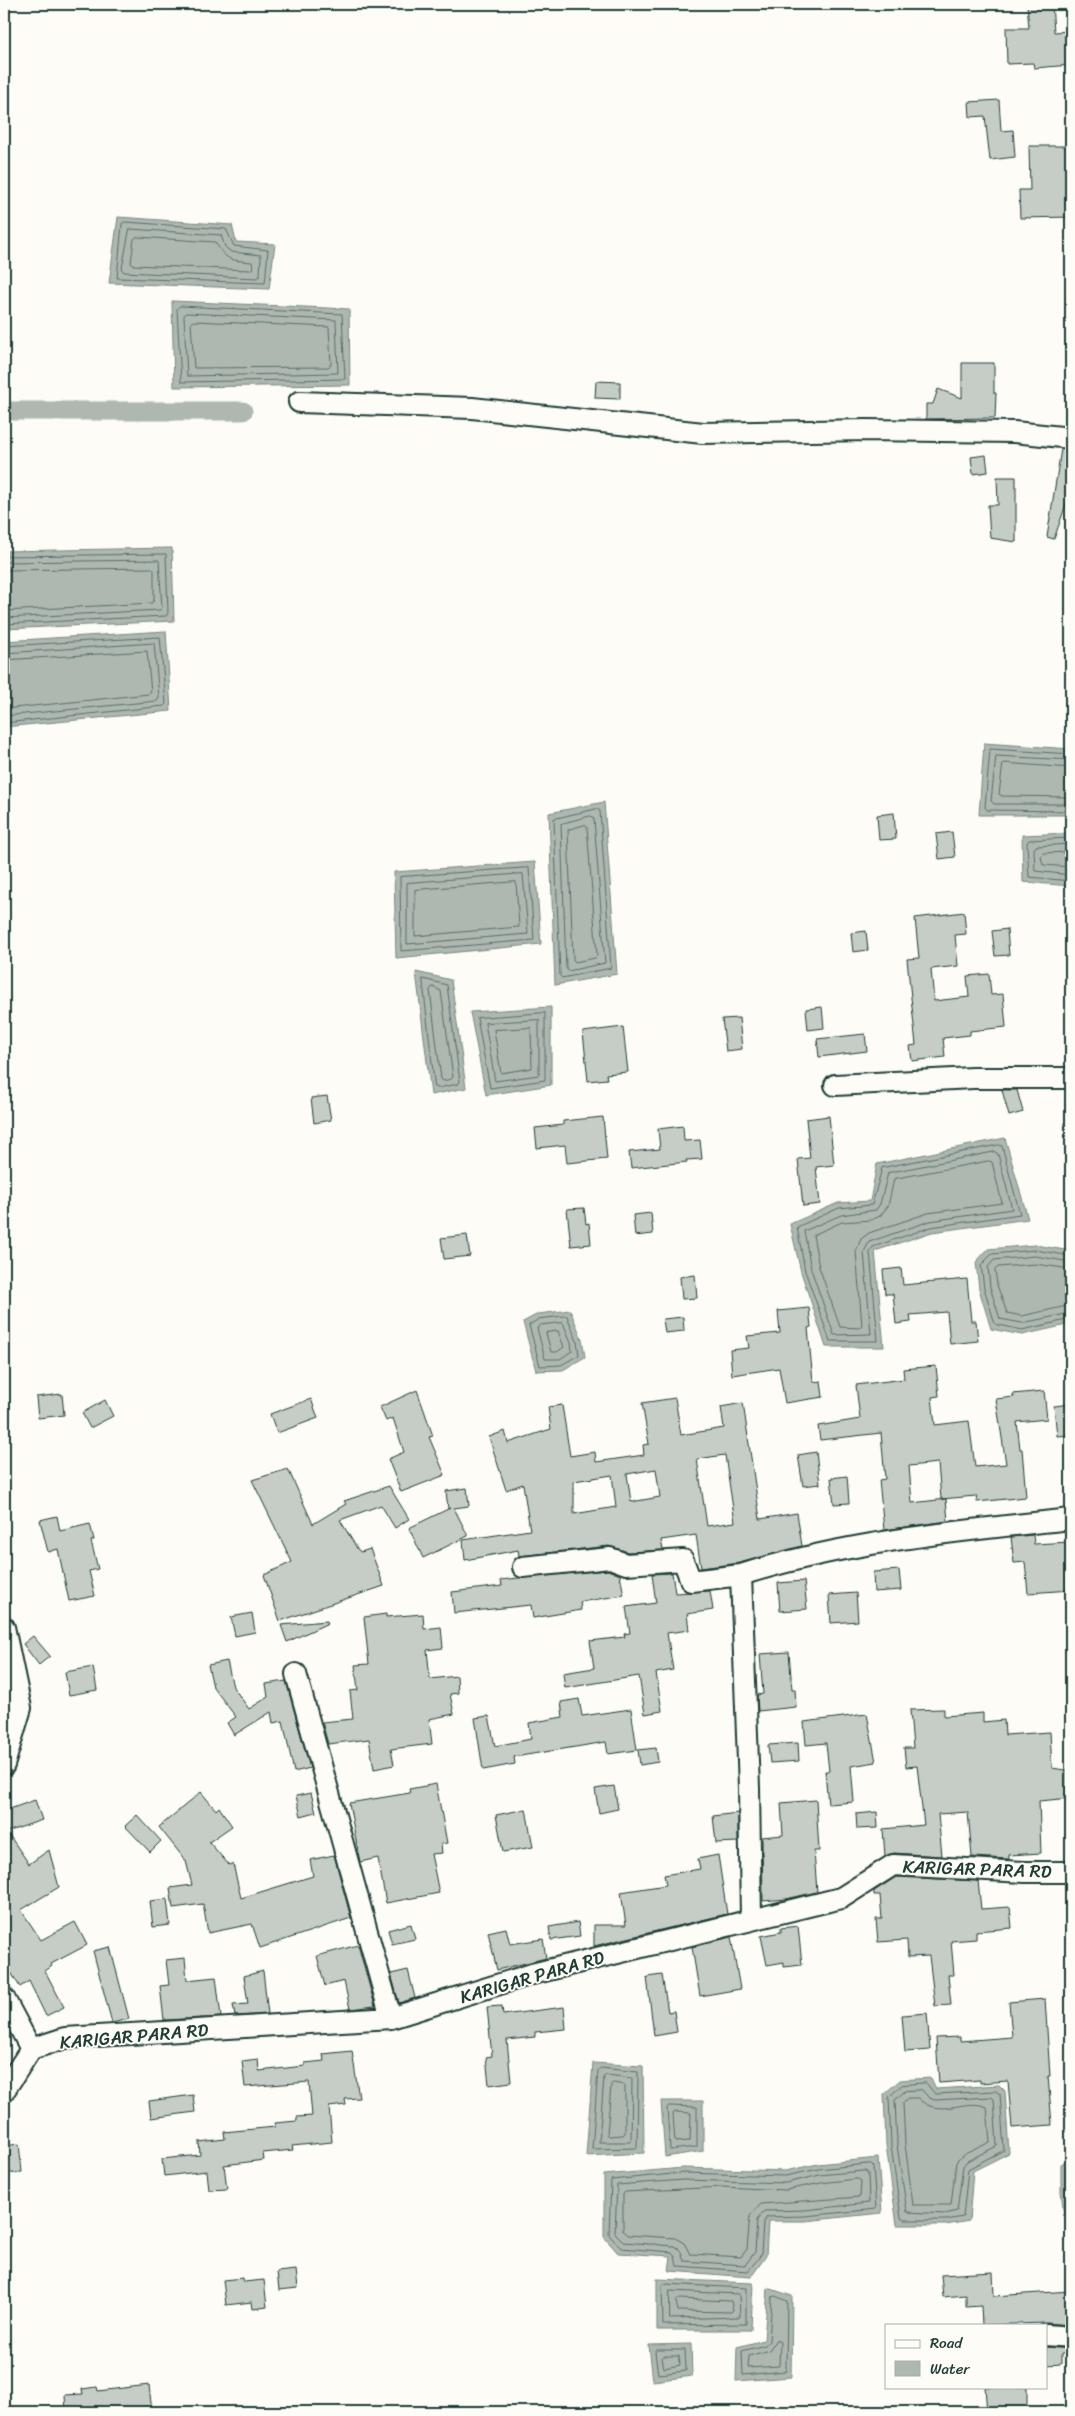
<svg xmlns="http://www.w3.org/2000/svg" width="1075" height="2416" viewBox="0 0 1075 2416" font-family="Sriracha,sans-serif">
	<style>
		.water { fill: #aeb8b1; stroke: #75877f }
		.lines { fill: none; stroke-linecap: round; stroke-linejoin: round }
		.shore { stroke: #586e66; stroke-width: 1 }
		.canal { stroke: #aeb8b1; stroke-width: 19 }
		.building { fill: #c6cdc7; stroke: #1f3d34; fill-rule: evenodd }
		.minor-casing { stroke: #1f3d34; stroke-width: 24 }
		.minor { stroke: #fdfcf7; stroke-width: 20 }
		.labels { text-anchor: middle; dominant-baseline: central; stroke-width: 4; stroke-linejoin: round; paint-order: stroke }
		.street-label { font-size: 18px; fill: #1f3d34; stroke: #fdfcf7 }
	</style>
	<rect width="100%" height="100%" fill="#fdfcf7"/>
	<filter id="ink" filterUnits="userSpaceOnUse"><feTurbulence type="fractalNoise" baseFrequency=".02" numOctaves="2"/><feDisplacementMap in="SourceGraphic" scale="10" xChannelSelector="R" yChannelSelector="G"/><feConvolveMatrix kernelMatrix="1 2 1 2 8 2 1 2 1" color-interpolation-filters="sRGB"/></filter>
	<g filter="url(#ink)">
		<!-- water -->
		<path class="water" d="M118 217 232 225 236 242 275 244 269 289 109 283Z
			M172 301 349 309 350 385 174 387Z
			M172 548 174 621 4 629V551Z
			M166 631 171 711 4 727V641Z
			M984 743 1071 749V815H979Z
			M604 802 617 974 555 985 549 813Z
			M1071 833V886L1023 882 1022 835Z
			M535 862 541 944 396 958 394 872Z
			M416 972 451 980 466 1088 431 1095Z
			M551 1007V1085L486 1095 470 1012Z
			M1005 1138 1028 1219 932 1232 875 1251 884 1347H826L801 1272 790 1224 838 1203 870 1201 877 1164Z
			M1035 1245 1071 1251V1324L1022 1335 991 1329 979 1289 976 1262 988 1249Z
			M570 1310 582 1339 585 1357 563 1370 536 1371 523 1322 538 1314Z
			M593 2063 643 2066 644 2153 586 2156Z
			M931 2078 936 2089 999 2085 1005 2091 1009 2153 973 2171 969 2221 946 2225H897L886 2145 884 2094 900 2080Z
			M661 2101H703V2151L665 2157Z
			M878 2158 882 2213 805 2221H768L766 2256 751 2277 669 2271 671 2256 618 2253 604 2237V2175L683 2168 785 2171 818 2164Z
			M1071 2158V2215L1064 2216 1061 2191V2164Z
			M657 2279 753 2283 751 2330H657Z
			M768 2288 792 2296 791 2377 736 2381 737 2347 764 2340Z
			M691 2344 692 2376 653 2381 649 2345Z"/>
		<g class="lines">
			<!-- shore -->
			<path class="shore" d="M125 222 226 229 234 246 268 250 265 283 117 278 122 224Z
				M130 229 221 235 225 247 231 252 261 255 260 276 257 278 124 272 122 270Z
				M137 237 215 242C227 261 229 260 252 262L253 268 250 270 133 265 131 263 134 239Z
				M180 306 342 314 345 379 181 382 177 309Z
				M186 313 336 320 338 373 187 376 184 316Z
				M194 321 329 327 331 365 328 367 194 368 191 323Z
				M4 556 166 554 168 613 166 616 4 624
				M4 562 159 560 162 608 160 610 4 618
				M4 570 152 568 154 570V600L152 603 4 611
				M4 646 160 637 166 704 164 706 4 723
				M4 653 154 643 159 698 157 701 4 716
				M4 660 147 651 151 692 149 694 4 709
				M1071 754 990 749 985 807 987 810 1071 811
				M1071 760 996 756 991 801 994 804H1071
				M1071 768 1003 763 999 794 1002 796 1071 797
				M597 809 600 811 611 968 562 978 560 976 554 819Z
				M591 816 594 819 605 963 568 971 566 968 561 824Z
				M585 825 587 827 597 956 595 958 575 962 573 959 568 830Z
				M1071 838 1029 840 1027 843 1029 877 1071 881
				M1071 844 1036 846 1034 849 1035 871 1071 875
				M1071 852 1043 853 1041 856 1043 865 1071 867
				M529 868 534 940 401 951 400 877Z
				M523 874 528 934 407 944V883Z
				M516 882 519 927 415 936V890Z
				M423 979 447 985 460 1082 458 1084 438 1088 435 1087Z
				M433 987 441 991 453 1077 451 1079 443 1081 441 1079 430 990Z
				M545 1013V1080L490 1088 477 1018Z
				M539 1020V1075L495 1081 485 1023Z
				M531 1028 532 1068 501 1073 494 1030Z
				M999 1145 1002 1146 1020 1214 931 1227 873 1247 870 1252 878 1341H830L805 1271 797 1227 839 1208 872 1205 882 1168Z
				M995 1152 998 1154 1012 1209 930 1221 869 1242 864 1252 871 1334 834 1335 811 1269 804 1231 841 1215 876 1210 880 1204 888 1173Z
				M989 1161 992 1162 1002 1203 928 1213 869 1233 861 1239 856 1251 862 1326 860 1328 840 1327 819 1267 813 1235 842 1222 871 1220 880 1216 888 1206 894 1179Z
				M1071 1256 1035 1250 992 1254 981 1265 984 1288 995 1324 1022 1330 1071 1319
				M1071 1262 1035 1256 994 1260 988 1267 990 1287 1000 1319 1022 1323 1071 1313
				M1071 1269 1035 1264 998 1267 995 1270 997 1285 1007 1313 1022 1316 1071 1305
				M567 1316 577 1341 579 1355 561 1365 540 1366 529 1325 539 1319Z
				M563 1323 571 1342 572 1351 560 1359H545L537 1328 541 1325Z
				M558 1331 564 1347 557 1352H551L546 1333Z
				M601 2068 638 2072 637 2148 592 2149 598 2071Z
				M606 2075 632 2078 631 2142H599L604 2077Z
				M613 2083 625 2085V2133L623 2135 609 2136 607 2134 611 2085Z
				M926 2083 935 2094 996 2091 1000 2094 1004 2150 968 2169 963 2217 946 2220H904L901 2218 891 2145 889 2097 902 2085Z
				M922 2090 929 2098 935 2100 991 2097 994 2099 997 2146 967 2161 963 2166 957 2211 945 2214 907 2212 897 2145 895 2100 905 2091Z
				M908 2098H918C939 2120 965 2097 987 2107L990 2142 963 2155 956 2162 951 2205H913L905 2144 903 2103Z
				M669 2106 697 2107V2147L670 2150 667 2108Z
				M676 2112 691 2113 690 2141 675 2142 673 2114Z
				M871 2164 873 2166 876 2209 805 2216 767 2217 763 2222 761 2255 748 2271 677 2266 675 2256 672 2252 621 2248 609 2235 611 2180 683 2173 785 2176 819 2169Z
				M1071 2164 1066 2168 1068 2208 1071 2210
				M865 2171 868 2173 869 2203 805 2210 764 2211 757 2220 755 2252 745 2265 684 2261 680 2250 674 2246 624 2242 615 2233 617 2185 683 2180 786 2183 820 2175Z
				M858 2179 861 2181 860 2197 761 2204 750 2216 747 2249 741 2257 690 2254 684 2243 675 2238 628 2235 623 2230V2194L625 2192 722 2187 786 2190 821 2183Z
				M664 2284 746 2288V2324L663 2325 662 2287Z
				M670 2291 739 2294 740 2317 670 2319Z
				M775 2296 787 2301 786 2371 743 2375 742 2351 765 2345 769 2341 772 2298Z
				M678 2299 731 2301 733 2310 731 2312 678 2311 676 2301Z
				M776 2340 780 2342 779 2366 748 2368 749 2356 769 2350Z
				M657 2350H685L686 2371 658 2374 655 2352Z
				M664 2356H679L680 2365 664 2368 662 2358Z"/>
			<!-- canal -->
			<path class="canal" d="M4 411H243"/>
		</g>
		<!-- building -->
		<path class="building" d="M1027 4H1052L1054 32 1068 31 1071 65 1034 68 1033 63 1007 64 1006 28H1029Z
			M999 100 1001 131 1013 130 1015 157 990 160 985 116 970 117 969 102Z
			M1029 146H1071V217L1020 218 1019 190H1030Z
			M962 363H994V393H996L995 418 926 419V404H933L938 389 962 398Z
			M596 381 620 382V399L595 398Z
			M1061 449 1071 450V490L1054 539 1047 537Z
			M986 455 988 472 973 474 971 457Z
			M997 477H1016V542L990 538 988 505H998Z
			M894 813 896 839 879 840 877 815Z
			M952 832 955 857 939 859 936 834Z
			M964 912 966 934 955 935 958 966 931 969 934 1001 969 997 967 976 989 974 991 995 1003 994 1006 1027 970 1031V1035L943 1038 945 1057 912 1061 910 1046 916 1045 907 959 919 958 915 918Z
			M1007 929 1009 955 995 956 992 931Z
			M866 931 868 950 853 952 851 933Z
			M822 1007 824 1028 808 1030 806 1009Z
			M739 1018 742 1049 726 1051 722 1019Z
			M623 1027 628 1072 606 1074 607 1079 588 1081 583 1032Z
			M865 1034 867 1051 819 1057 817 1039Z
			M1002 1090H1017L1023 1112 1009 1116Z
			M327 1096 331 1120 314 1123 311 1098Z
			M829 1116 834 1165 816 1167 820 1204 803 1206 798 1159 810 1158 806 1119Z
			M603 1117 607 1159 567 1163 565 1145 537 1148 535 1128 563 1125V1121Z
			M683 1126 684 1141 700 1140 702 1159 686 1160 687 1162 631 1168 629 1152 660 1149 658 1129Z
			M584 1208 586 1224 589 1223 591 1244 571 1246 567 1209Z
			M651 1213 653 1234 635 1236 633 1215Z
			M467 1235 470 1256 444 1259 441 1238Z
			M901 1268 903 1285 967 1279 971 1321H976L978 1341 950 1344 947 1312 910 1315 911 1322 896 1324 893 1294H885L883 1270Z
			M695 1275 697 1298 682 1299 680 1277Z
			M809 1308 811 1327 808 1328 813 1382 821 1381 823 1397 785 1403 779 1368 732 1375 730 1350 749 1348 747 1336 780 1333 778 1311Z
			M683 1317 684 1331 665 1333 663 1319Z
			M936 1366 939 1396 932 1397 935 1425 969 1421 975 1467 1006 1464 996 1399 1014 1397 1013 1394 1044 1391 1047 1419 1017 1422 1020 1449H1022L1026 1497 977 1502 976 1496 941 1499 938 1463 909 1466 912 1503 946 1499 948 1521 884 1530 879 1480 885 1479 881 1433 820 1440 818 1426 860 1419 856 1385 904 1379 903 1369Z
			M417 1390 433 1436 429 1437 445 1475 401 1492 388 1459 404 1452 393 1418 386 1421 380 1407Z
			M62 1394 64 1415 38 1418 36 1397Z
			M675 1398 681 1435 724 1428 721 1407 743 1403 760 1519 797 1513 802 1546 739 1563 701 1568 696 1535 661 1540 663 1550 628 1552 609 1546 519 1556 518 1550 465 1560 463 1540 530 1530 523 1484 506 1490 489 1437 505 1431 508 1443 551 1429 548 1407 562 1405 570 1456 595 1452 596 1462 644 1455 643 1445 649 1444 642 1403ZM725 1455 735 1522 707 1526 697 1459ZM656 1469 660 1497 631 1502 627 1474ZM612 1475 616 1507 574 1514V1481Z
			M311 1399 318 1418 277 1433 270 1414Z
			M105 1400 113 1416 90 1428 82 1413Z
			M1071 1404V1435L1057 1436 1054 1406Z
			M816 1452 820 1484 803 1486 798 1455Z
			M288 1469 313 1524 346 1504 344 1501 389 1486 409 1519 395 1528 381 1505 340 1520 358 1550 361 1552 370 1549 384 1586 280 1621 264 1575 292 1562 252 1480Z
			M847 1476 849 1503 834 1504 831 1478Z
			M467 1488 469 1506 454 1508 468 1536 423 1558 409 1528 450 1508 448 1509 446 1491Z
			M57 1516 60 1531 90 1524 94 1540 91 1541 98 1569 89 1571 95 1596 69 1601 58 1549 48 1552 40 1520Z
			M1033 1535 1034 1544 1070 1542 1071 1590 1028 1593 1025 1562 1014 1563 1011 1537Z
			M608 1570 620 1575 624 1595 580 1602 581 1610 533 1618 531 1605 454 1613 452 1592 502 1586 501 1580 518 1578Z
			M899 1570 901 1590 874 1592 873 1572Z
			M672 1573 675 1593 710 1591 713 1610 687 1614 689 1630 667 1633 673 1670 656 1673 662 1711 645 1714 639 1676 565 1688 563 1673 594 1668 590 1641 625 1637 624 1634 630 1633 626 1607 656 1603 652 1574Z
			M804 1581 807 1609 780 1611 778 1583Z
			M856 1593 858 1621 831 1623 829 1595Z
			M252 1613 255 1632 235 1636 231 1617Z
			M386 1614V1617L423 1614 424 1629 441 1627 443 1648 427 1650 430 1679 457 1676 458 1693 450 1694 454 1714 429 1719 432 1744 391 1749 394 1765 374 1769 369 1739 328 1744 322 1722 353 1719 350 1691 358 1690 355 1665 369 1664 364 1617Z
			M327 1621 328 1623 287 1642 281 1625Z
			M33 1636 50 1656 39 1665 23 1644Z
			M789 1652 792 1689H795L796 1707 758 1711 757 1695 763 1694 760 1654Z
			M227 1661 233 1687 249 1709 268 1697 266 1684 286 1681 310 1768 294 1772 283 1721 273 1723 271 1712 234 1735 227 1723 236 1717 213 1687 208 1665Z
			M93 1667 97 1690 69 1695 65 1672Z
			M579 1699 582 1716 631 1709 637 1750 608 1754 606 1742 514 1757 515 1764 483 1770 475 1718 489 1716 495 1746 531 1739 529 1723 563 1717 561 1702Z
			M944 1709V1716L983 1713V1722L1004 1720 1005 1735 1050 1732 1052 1768 1071 1771V1798L1039 1801 1041 1853 1009 1855V1859L972 1857 968 1812 938 1814 942 1856 894 1853 885 1856 883 1829 924 1825 917 1766 906 1767 904 1748H913L910 1710Z
			M867 1714 876 1762 851 1766 854 1802 828 1804 825 1771H829L826 1743 806 1745 804 1722Z
			M798 1743 799 1761 770 1763 768 1745Z
			M656 1748 658 1762 640 1765 638 1750Z
			M436 1784 447 1843 441 1844 442 1853 431 1854 439 1893 386 1903 378 1858 360 1862 349 1803 410 1793 409 1789Z
			M614 1786 618 1809 599 1813 595 1789Z
			M201 1792 216 1810 219 1807 232 1826 209 1842 229 1865 233 1864 241 1898 313 1876 310 1860 334 1855 351 1918 260 1948 252 1924 208 1933 203 1904 173 1908 170 1888 192 1885 186 1861 159 1827Z
			M311 1793 316 1812 301 1816 296 1796Z
			M35 1800 42 1820 7 1832 29 1864 49 1850 59 1887 21 1910 41 1940 75 1922 87 1945 51 1964 52 1966 45 1971 64 2007 46 2016 29 1981 20 1987 4 1961V1811Z
			M816 1800 819 1851H814L817 1892 786 1899 763 1901 762 1837 783 1835 781 1803Z
			M526 1809 533 1847 503 1852 496 1815Z
			M877 1812 878 1828 857 1829 856 1814Z
			M738 1813V1842L716 1843 713 1816Z
			M137 1815 161 1841 150 1852 125 1826Z
			M718 1855 727 1914 594 1946V1925H626L621 1892 666 1885 664 1875 700 1869 698 1859Z
			M896 1877 978 1881 981 1909 1010 1907 1012 1928 976 1931V1939L951 1941 954 1975H948L951 2005 935 2006 929 1956 908 1957 907 1940 878 1942 876 1919H882L880 1895H874V1891Z
			M167 1899 170 1925 153 1927 150 1901Z
			M578 1922 580 1936 551 1940 549 1927Z
			M411 1924 415 1939 392 1944 388 1930Z
			M798 1926 802 1965 784 1967V1962L767 1965 761 1936 781 1932V1928Z
			M506 1928 510 1944 543 1939 546 1958 497 1970 488 1932Z
			M731 1937 740 1989 700 1996 692 1947Z
			M358 1945 375 2006 350 2009 344 1981 325 1986 317 1956Z
			M110 1947 129 2019 112 2023 93 1951Z
			M185 1958 187 1980 216 1977 221 2017 164 2020 160 1986 169 1985 166 1960Z
			M408 1970 415 1998 399 2003 391 1974Z
			M263 1971 268 2014 235 2016 233 2005 248 2004 244 1976Z
			M662 1975 668 2012 674 2011 677 2032 654 2036 647 1977Z
			M1045 1999 1050 2076H1048L1052 2125 1012 2128 1008 2081 980 2083V2080L939 2083 936 2038 960 2037V2041L1012 2037 1009 2002Z
			M502 2006 503 2015 564 2007 566 2029 535 2032V2037L507 2040 511 2082 489 2085 486 2057 492 2056 487 2007Z
			M927 2013 930 2050 905 2052 902 2015Z
			M352 2051 359 2098 345 2099 346 2105 329 2107 332 2142 292 2146 293 2150 263 2153 264 2160 224 2165 227 2189 209 2190 207 2171 164 2176 162 2159 200 2155 199 2142 225 2139 224 2132 275 2127V2123L297 2121V2117L312 2116 309 2082 245 2087 242 2061 258 2059 259 2071 305 2066V2063L324 2061 323 2054Z
			M193 2095 195 2112 151 2118 149 2101Z
			M19 2144 22 2172 4 2174V2146Z
			M296 2270 298 2288 279 2290 277 2272Z
			M993 2272 994 2296 1071 2291V2325L1047 2323 982 2325 981 2306 966 2307V2295L943 2297 941 2275Z
			M243 2278 244 2282 264 2280 267 2307 253 2309 252 2302 226 2305 223 2280Z
			M1046 2347 1071 2349V2354H1061V2364L1046 2365Z
			M149 2385 152 2412H66L65 2395 83 2394 82 2389 97 2387 98 2391Z
			M985 2387H1027V2412H987Z"/>
		<g class="lines">
			<!-- minor casing -->
			<g class="minor-casing">
				<path id="minor" d="M299 402 472 408 703 433 866 430 1014 432 1071 438
					M835 1085 973 1078H1071
					M523 1567 610 1558 626 1564 683 1560 691 1581 741 1575
					M4 1627 21 1708 4 1765
					M296 1674 391 2018
					M751 1919 749 1788 741 1575C847 1541 960 1531 1071 1519
					M4 1998 31 2049
					M4 2091 31 2049 65 2038 391 2018 532 1974 841 1898 893 1865 1025 1872H1071
					M1046 2335 1071 2337"/>
			</g>
			<!-- minor -->
			<use href="#minor" class="minor"/>
		</g>
	</g>
	<g class="labels">
		<!-- street labels -->
		<g class="street-label">
			<text transform="translate(977 1869) rotate(2)">KARIGAR PARA RD</text>
			<text transform="translate(532 1977) rotate(-16)">KARIGAR PARA RD</text>
			<text transform="translate(134 2036) rotate(-5)">KARIGAR PARA RD</text>
		</g>
	</g>
	<!-- margin -->
	<rect width="1075" height="2416" fill="none" stroke="#fdfcf7" stroke-width="20"/>
	<rect x="10" y="10" width="1055" height="2396" fill="none" stroke="#1f3d34" stroke-width="2" filter="url(#ink)"/>
	<!-- legend -->
	<rect x="885" y="2324" width="162" height="65" fill="#fdfcf7" stroke="#a4b0a9"/>
	<rect x="895" y="2340" width="25" height="8" fill="#fdfcf7" stroke="#a4b0a9"/>
	<text x="930" y="2348" font-size="15" fill="#1f3d34">Road</text>
	<rect x="895" y="2361" width="25" height="15" fill="#aeb8b1" stroke="#a4b0a9"/>
	<text x="930" y="2374" font-size="15" fill="#1f3d34">Water</text>
</svg>
